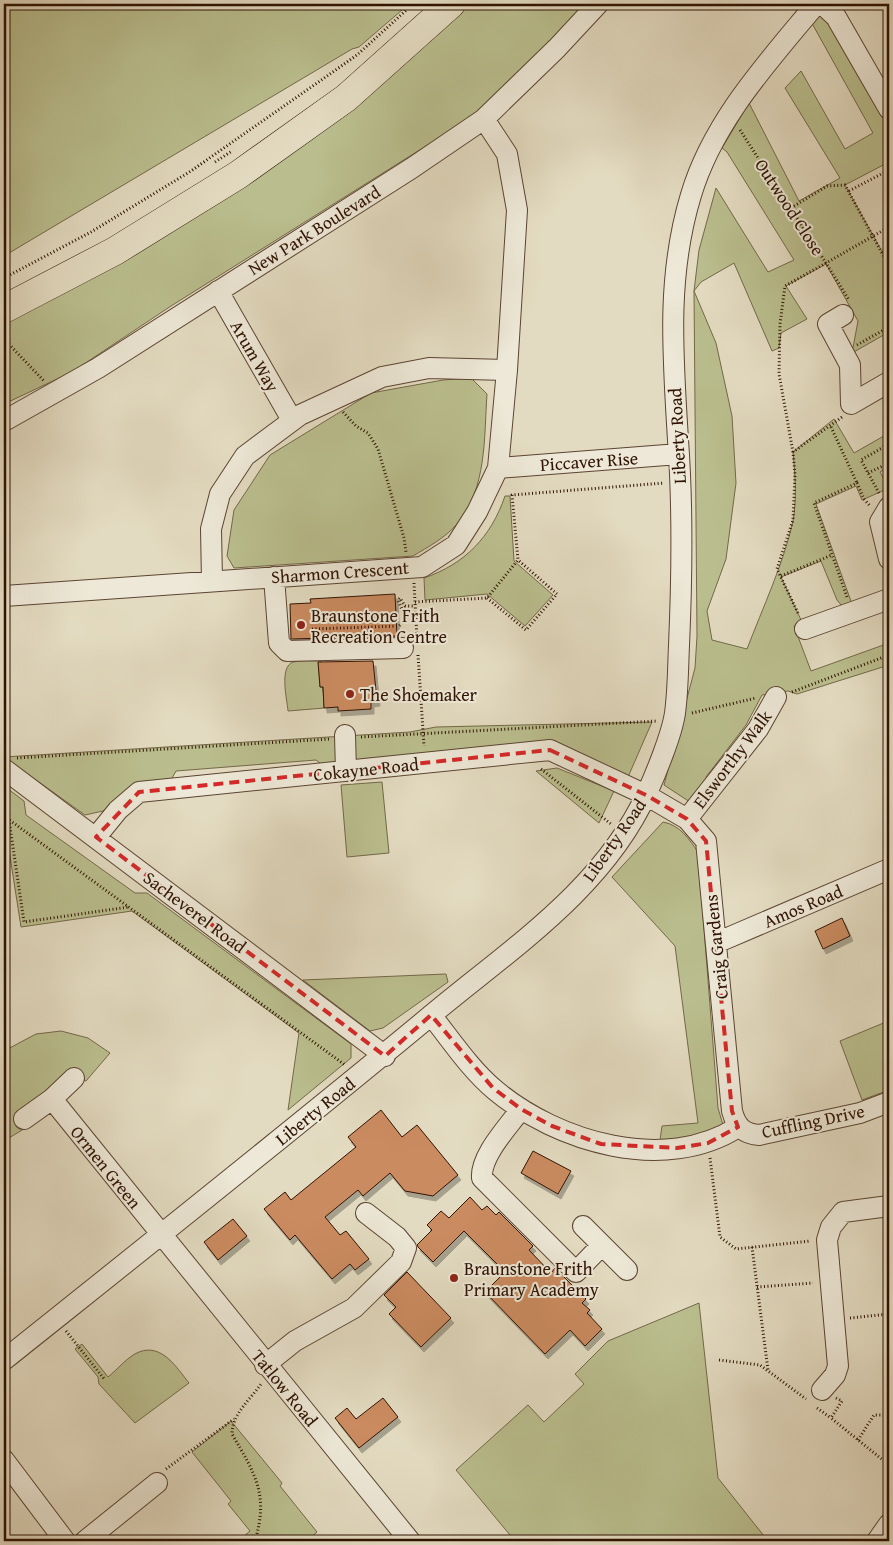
<svg xmlns="http://www.w3.org/2000/svg" width="893" height="1545" viewBox="0 0 893 1545" font-family="'Gentium Book Plus',serif">
	<style>
		.green { fill: #babe8e; stroke: #746848 }
		.building { fill: #cb8b61; stroke: #2f1202; filter: url(#shadow) }
		.lines { fill: none; stroke-linecap: round; stroke-linejoin: round }
		.minor-casing { stroke: #5c4432; stroke-width: 22 }
		.highway-casing { stroke: #2f1202; stroke-width: 29 }
		.path { stroke: #2f1202; stroke-width: 3; stroke-dasharray: 1 2.5; stroke-linecap: butt }
		.minor { stroke: #ede8d7; stroke-width: 20 }
		.highway { stroke: #e3dbc1; stroke-width: 28 }
		.marked { fill: none; stroke: #d62828; stroke-width: 4; stroke-dasharray: 10 6; stroke-linejoin: round }
		.poi-dot { fill: #8f2418; stroke: #ede8d7; stroke-width: 2 }
		.labels { text-anchor: middle; dominant-baseline: central; stroke-width: 4; stroke-linejoin: round; paint-order: stroke }
		.street-label { font-size: 18px; fill: #2f1202; stroke: #ede8d7 }
		.poi-label { font-size: 18px; fill: #2f1202; stroke: #ede8d7; text-anchor: start }
	</style>
	<defs>
		<filter id="shadow"><feDropShadow dx="3" dy="5" stdDeviation="0" flood-color="#0004"/></filter>
	</defs>
	<rect width="100%" height="100%" fill="#e3dbc1"/>
	<filter id="stains"><feTurbulence type="fractalNoise" baseFrequency=".004" numOctaves="4"/><feColorMatrix values="0 0 0 0 .2 0 0 0 0 .09 0 0 0 0 .02 0 0 0 .5 -.17"/></filter>
	<radialGradient id="worn" r=".72"><stop offset=".6" stop-color="#630" stop-opacity="0"/><stop offset="1" stop-color="#630" stop-opacity=".3"/></radialGradient>
	<!-- green -->
	<path class="green" d="M4 4H409L359 47 352 49 4 256Z
		M470 4H589L477 114 171 306 72 372 4 404V320L410 58Z
		M817 4 889 109V162L845 185 889 264V332L852 353 858 321 826 264 786 286 807 319 781 333 779 348 772 351 734 263 701 282 694 291 716 343 732 416 736 483 726 559 707 611 712 640 747 649C763 607 783 565 793 521 797 500 795 474 793 452L834 419 854 453 889 433V467L880 472 889 488 862 500 856 486 816 504 852 604 842 606 837 600 821 561 781 577 802 622 794 626 811 671 889 643V665L797 694 788 691 762 695 746 725 706 777 711 783 693 804 664 785 695 668 697 636 694 291 699 250 716 188 768 272 794 260 727 152 722 148 749 103 799 201 840 178 785 88 801 71 845 149 873 133 809 18Z
		M471 378 487 394C484 437 487 489 457 524 445 538 428 547 413 556L234 568 227 556 234 510 270 455 371 393 443 380Z
		M505 496H510L514 561 553 595 525 626 487 594 425 600 424 578C465 564 491 537 505 496Z
		M321 661V669H319L320 687H323L324 708 288 711C287 699 279 667 293 662 301 660 312 661 321 661Z
		M652 722 628 777 557 744 321 764 316 760 176 771 171 780 126 792 103 811 85 815 4 757 410 732 436 727Z
		M557 768 614 791 599 823 536 771Z
		M382 782 389 853 347 857 341 785Z
		M4 786 24 801 26 815 135 893H147L351 1044V1058L288 1110 299 1033 132 911 21 927 4 818Z
		M663 822C680 825 689 839 698 852L718 1108 723 1125 703 1138 660 1140 662 1126 698 1123 675 946 612 877Z
		M446 974 448 982 383 1028 370 1031 303 980Z
		M886 1022 889 1030V1090L862 1100 840 1041Z
		M61 1031 88 1038 110 1053 86 1081 74 1078 27 1127 4 1141V1051L36 1034Z
		M699 1303 718 1478 768 1541H515L456 1470 528 1405 544 1422 584 1384 575 1374 608 1341Z
		M82 1344 108 1377C117 1370 128 1356 139 1352 162 1343 177 1368 189 1383L135 1423 99 1384 98 1377 75 1349Z
		M231 1421 282 1483 280 1486 317 1532 306 1541H238L250 1531 228 1504 231 1501 192 1452Z"/>
	<!-- building -->
	<path class="building" d="M395 594 397 636 291 639 290 604 311 603 310 599Z
		M373 661 377 701 371 702V709L338 711V707L324 708 323 687H320L318 662Z
		M842 918 850 936 823 949 815 931Z
		M381 1110 402 1137 417 1125 458 1175 433 1196 405 1191 390 1173 363 1196 358 1190 325 1217 340 1235 346 1231 369 1259 355 1270 350 1264 332 1279 295 1235 290 1240 264 1209 285 1192 291 1200 356 1147 348 1137Z
		M533 1151 571 1171 558 1194 521 1173Z
		M470 1197 482 1210 487 1206 496 1215 499 1212 533 1246 529 1250 551 1273 555 1268 586 1299 582 1303 590 1310 587 1313 602 1329 585 1346 570 1330 545 1354 485 1292 505 1272 464 1231 433 1262 418 1247 417 1245 432 1230 427 1225 441 1211 449 1218Z
		M233 1219 247 1236 218 1260 204 1242Z
		M407 1272 451 1318 421 1347 389 1314 396 1307 384 1295Z
		M383 1398 398 1417 359 1448 335 1418 347 1408 356 1419Z"/>
	<g class="lines">
		<!-- minor casing -->
		<g class="minor-casing">
			<path id="minor" d="M822 4 836 17 889 109
				M218 291 292 420
				M843 315 828 324 850 365 851 404 889 382
				M4 421 98 368 412 168 484 119 557 48 598 4
				M498 468 679 454
				M889 507 880 522 889 559
				M274 577 279 643 287 651 403 648
				M212 581 211 529 220 494 245 456 300 415 382 377 429 368 507 370
				M4 596 422 567 456 545 477 512 498 468 507 370 517 210 507 154 484 119
				M805 629 889 599
				M345 735 346 771
				M4 769 385 1056
				M687 819 758 729 776 697
				M96 837 118 810 139 792 550 750 646 795 687 819 706 841 732 1111C736 1126 743 1134 759 1135L860 1113 889 1102
				M716 943 889 869
				M431 1015C451 1040 470 1069 495 1090 557 1142 665 1174 738 1127
				M52 1099 410 1541
				M521 1109C508 1127 480 1156 482 1178L576 1272 602 1245 627 1270
				M24 1119 52 1099 74 1078
				M583 1226 602 1245
				M4 1360C148 1245 293 1130 435 1012 512 948 604 888 647 793 656 773 672 734 675 713 678 691 678 667 679 645 682 577 683 508 678 440 673 356 666 277 691 195 713 121 768 62 816 4
				M265 1365 295 1341 354 1308 401 1262 406 1248 397 1237 366 1213
				M822 1390 835 1375 838 1366 827 1240 831 1227 843 1212 889 1206
				M4 1460 65 1541
				M85 1541 157 1483
				M877 1541 889 1524"/>
		</g>
		<!-- highway casing -->
		<g class="highway-casing">
			<path id="highway" d="M4 309 115 251 238 175 346 98 451 4"/>
		</g>
		<!-- path -->
		<path class="path" d="M740 130 826 263 889 227
			M215 162 232 151
			M849 191 889 170
			M791 208 827 186 845 185 889 266
			M4 278 91 232 191 171 357 55 413 4
			M4 339 44 381
			M857 345 889 327
			M343 412 356 426 368 433 378 449 404 538 406 552
			M831 427 857 483
			M793 452 779 374 780 324 785 286 826 263 849 300
			M868 473 889 463
			M879 493 861 460 889 444
			M781 576 832 555
			M414 583 417 639
			M847 597 814 503 857 483 864 499 870 506
			M487 598 526 630 557 594 518 560
			M415 602 487 598 518 560 512 495 664 483
			M798 613 777 569 793 520 795 474 793 452 842 417
			M312 629 399 626 406 619 398 600 400 598 405 606H415
			M418 655 424 746
			M792 692 889 655
			M692 713 756 698
			M361 737 657 721
			M17 758 330 739
			M541 769 611 824
			M4 816 345 1065
			M9 820 24 922 129 907
			M710 1158 720 1237 736 1249 810 1241
			M752 1247 768 1370
			M757 1287 813 1283
			M850 1318 889 1314
			M66 1331 105 1380
			M719 1360 760 1365 806 1399
			M836 1398 842 1401 831 1418 889 1465
			M817 1408 831 1418
			M887 1415 889 1405
			M858 1440 874 1415H889
			M166 1469 234 1419
			M255 1541C269 1494 255 1474 232 1434 232 1414 250 1400 261 1384
			M299 1541 307 1535"/>
		<!-- minor -->
		<use href="#minor" class="minor"/>
		<!-- highway -->
		<use href="#highway" class="highway"/>
	</g>
	<!-- marked area -->
	<path class="marked" d="M550 750 646 795 687 819 706 841 732 1111 738 1127 708 1143 677 1148 601 1144 552 1126 521 1109 493 1088 431 1015 385 1056 96 837 139 792Z"/>
	<!-- markers -->
	<g class="poi-dot">
		<circle cx="301" cy="625" r="5"/>
		<circle cx="350" cy="694" r="5"/>
		<circle cx="454" cy="1278" r="5"/>
	</g>
	<g class="labels">
		<!-- street labels -->
		<g class="street-label">
			<text transform="translate(790 207) rotate(57)">Outwood Close</text>
			<text transform="translate(314 230) rotate(-32)">New Park Boulevard</text>
			<text transform="translate(255 356) rotate(60)">Arum Way</text>
			<text transform="translate(677 436) rotate(-93)">Liberty Road</text>
			<text transform="translate(589 461) rotate(-4)">Piccaver Rise</text>
			<text transform="translate(340 572) rotate(-4)">Sharmon Crescent</text>
			<text transform="translate(732 759) rotate(-53)">Elsworthy Walk</text>
			<text transform="translate(366 769) rotate(-6)">Cokayne Road</text>
			<text transform="translate(614 840) rotate(-55)">Liberty Road</text>
			<text transform="translate(803 906) rotate(-23)">Amos Road</text>
			<text transform="translate(195 912) rotate(37)">Sacheverel Road</text>
			<text transform="translate(716 947) rotate(-96)">Craig Gardens</text>
			<text transform="translate(315 1111) rotate(-39)">Liberty Road</text>
			<text transform="translate(813 1121) rotate(-12)">Cuffling Drive</text>
			<text transform="translate(106 1167) rotate(51)">Ormen Green</text>
			<text transform="translate(285 1388) rotate(51)">Tatlow Road</text>
		</g>
		<!-- poi labels -->
		<g class="poi-label">
			<text x="311" y="615">Braunstone Frith<tspan x="311" dy="21">Recreation Centre</tspan></text>
			<text x="360" y="694">The Shoemaker</text>
			<text x="464" y="1268">Braunstone Frith<tspan x="464" dy="21">Primary Academy</tspan></text>
		</g>
	</g>
	<!-- margin -->
	<rect width="893" height="1545" fill="none" stroke="#e3dbc1" stroke-width="20"/>
	<rect x="5" y="5" width="883" height="1535" fill="none" stroke="#2f1202" stroke-width="2.5"/>
	<rect x="10" y="10" width="873" height="1525" fill="none" stroke="#2f1202"/>
	<rect width="100%" height="100%" filter="url(#stains)"/>
	<rect width="100%" height="100%" fill="url(#worn)"/>
</svg>
